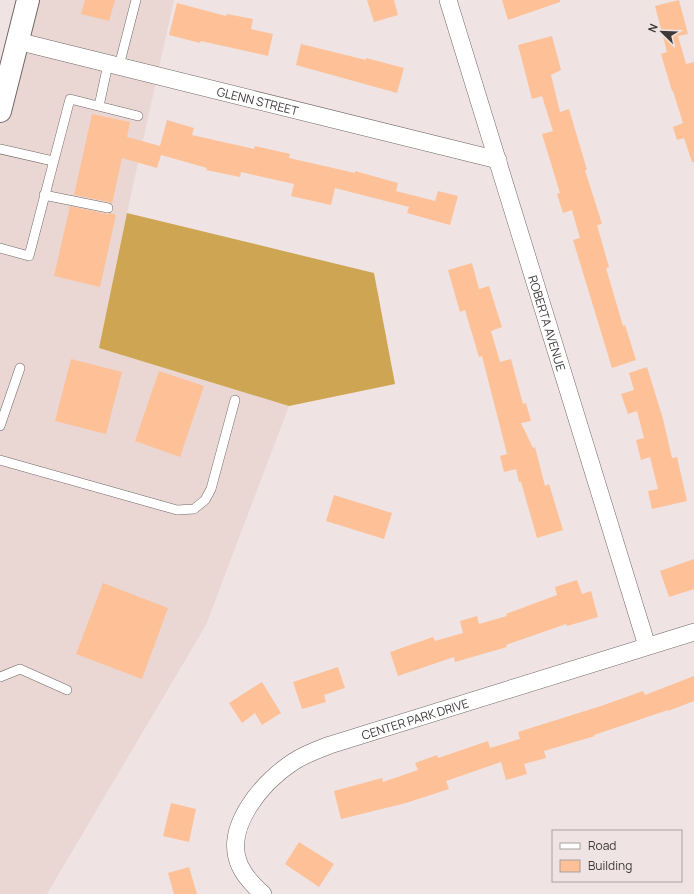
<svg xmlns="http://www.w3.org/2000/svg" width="694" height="894" viewBox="0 0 694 894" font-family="Manrope,sans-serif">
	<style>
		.built { fill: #ead7d4 }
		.forest { fill: #cda553 }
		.building { fill: #fdc097 }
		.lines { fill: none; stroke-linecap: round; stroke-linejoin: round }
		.lane-casing { stroke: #706766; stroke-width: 10 }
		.street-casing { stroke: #706766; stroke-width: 18 }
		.primary-casing { stroke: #706766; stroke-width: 24 }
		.lane { stroke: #fff; stroke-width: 9 }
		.street { stroke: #fff; stroke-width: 17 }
		.primary { stroke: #fff; stroke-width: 22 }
		.labels { text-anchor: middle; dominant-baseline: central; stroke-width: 3; stroke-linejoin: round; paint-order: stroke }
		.street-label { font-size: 12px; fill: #3d3938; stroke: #efe4e3 }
	</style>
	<rect width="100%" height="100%" fill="#efe4e3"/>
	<!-- built -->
	<path class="built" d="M28 0H174L127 213 99 348 289 406 206 625 47 894H0V111Z"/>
	<!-- forest -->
	<path class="forest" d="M127 213 374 273 395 384 289 406 99 348Z"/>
	<!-- building -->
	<path class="building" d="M85 0H115L109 21 81 14Z
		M367 0H394L398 15 374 22Z
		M502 0H560V2L508 20Z
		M679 0 688 34 678 36 686 64 694 62V162H692L684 138 677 140 673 127 683 123 673 91H672L661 54 667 52 655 6Z
		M177 3 226 16 227 14 253 19 251 29 273 34 268 56 201 41 200 43 169 35Z
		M552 36 561 70 551 75 560 112 569 109 587 170H585L602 224 597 225 609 267 606 268 623 326 625 325 636 360 612 368 573 240 580 238 572 210 563 213 557 194 560 193 542 134 553 131 542 96 532 99 518 45Z
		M301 44 366 60V58L404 68 397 93 296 65Z
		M92 114 130 122 127 137 160 146 167 120 194 128 192 135 254 149 255 146 290 154 289 158 355 173V171L398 183 396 191 435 201 438 191 458 196 450 225 407 213 409 207 335 188 331 205 291 196 294 184 241 172 240 177 206 170 207 168 161 155 157 168 122 158 112 204 109 202 74 195Z
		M70 206 107 214 110 213 116 215 100 287 54 276Z
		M472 263 479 289 489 286 502 327 491 331 500 362 511 359 523 404 526 403 531 421 521 423 533 448 535 447 545 486 549 484 563 530 537 538 521 482H519L516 469 504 472 500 456 507 454 482 356 479 357 465 310 460 312 448 270Z
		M71 359 122 372 106 434 55 421Z
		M647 367 663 419 672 458 677 457 687 501 652 509 648 491 658 489 650 457 641 460 636 440 644 438 637 411 628 414 621 394 634 390 629 373Z
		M159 371 204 386 180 457 135 441Z
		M334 495 392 513 384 539 326 521Z
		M694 559V589L669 597 660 571Z
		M577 580 582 594 591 591 598 617 567 626 566 624 506 645 507 647 455 662 454 657 398 676 390 652 433 637 435 641 463 633 460 621 477 616 479 624 507 616 506 614 557 595 555 587Z
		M103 583 168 608 142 679 76 654Z
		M338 667 345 688 324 695 326 702 302 709 293 682Z
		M694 676V701L668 711V710L594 735 595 736 544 751 546 758 524 764 527 774 506 780 501 762 446 781 449 789 406 803 341 819 334 791 382 778 383 782 418 770 415 763 437 755 438 758 488 741 490 748 520 739 518 732 601 706 643 691 645 695Z
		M262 682 281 713 262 725 255 713 242 723 229 703Z
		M171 803 196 809 189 842 163 836Z
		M299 842 334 864 319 887 285 864Z
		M189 867 197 894H174L168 873Z"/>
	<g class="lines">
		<!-- lane casing -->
		<g class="lane-casing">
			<path id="lane" d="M119 66 136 0
				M99 106 108 64
				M0 149 53 161
				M44 195 108 208
				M0 248 29 256 70 99 138 116
				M0 426 20 368
				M0 460 177 510 194 509 205 500 211 489 235 400
				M0 677 20 669 67 690"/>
		</g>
		<!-- street casing -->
		<g class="street-casing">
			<g id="street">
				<path id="s1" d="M448 0 647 646"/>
				<path id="s2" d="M17 41 498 160"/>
				<path id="s3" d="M263 894C254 886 245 877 240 866 222 827 264 781 293 762 305 754 317 750 330 745L694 632"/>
			</g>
		</g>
		<!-- primary casing -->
		<g class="primary-casing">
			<path id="primary" d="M0 111 28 0"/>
		</g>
		<!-- lane -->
		<use href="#lane" class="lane"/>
		<!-- street -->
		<use href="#street" class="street"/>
		<!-- primary -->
		<use href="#primary" class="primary"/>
	</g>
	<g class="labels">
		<!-- street labels -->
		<g class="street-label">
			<text stroke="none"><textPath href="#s2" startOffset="248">GLENN STREET</textPath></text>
			<text stroke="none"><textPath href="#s1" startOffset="338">ROBERTA AVENUE</textPath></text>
			<text stroke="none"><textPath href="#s3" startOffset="292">CENTER PARK DRIVE</textPath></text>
		</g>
	</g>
	<!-- legend -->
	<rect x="552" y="830" width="130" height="52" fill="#efe4e3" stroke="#a8a09f"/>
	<rect x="560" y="843" width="20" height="6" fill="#ffffff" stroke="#a8a09f"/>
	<text x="588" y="850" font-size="12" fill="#3d3938">Road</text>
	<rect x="560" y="860" width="20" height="12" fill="#fdc097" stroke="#a8a09f"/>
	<text x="588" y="870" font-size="12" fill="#3d3938">Building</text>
	<!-- north arrow -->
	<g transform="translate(662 32) rotate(293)" stroke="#efe4e3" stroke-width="3" paint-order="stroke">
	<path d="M0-3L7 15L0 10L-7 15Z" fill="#3d3938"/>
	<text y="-6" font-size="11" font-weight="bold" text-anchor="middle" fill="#3d3938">N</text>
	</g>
</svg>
